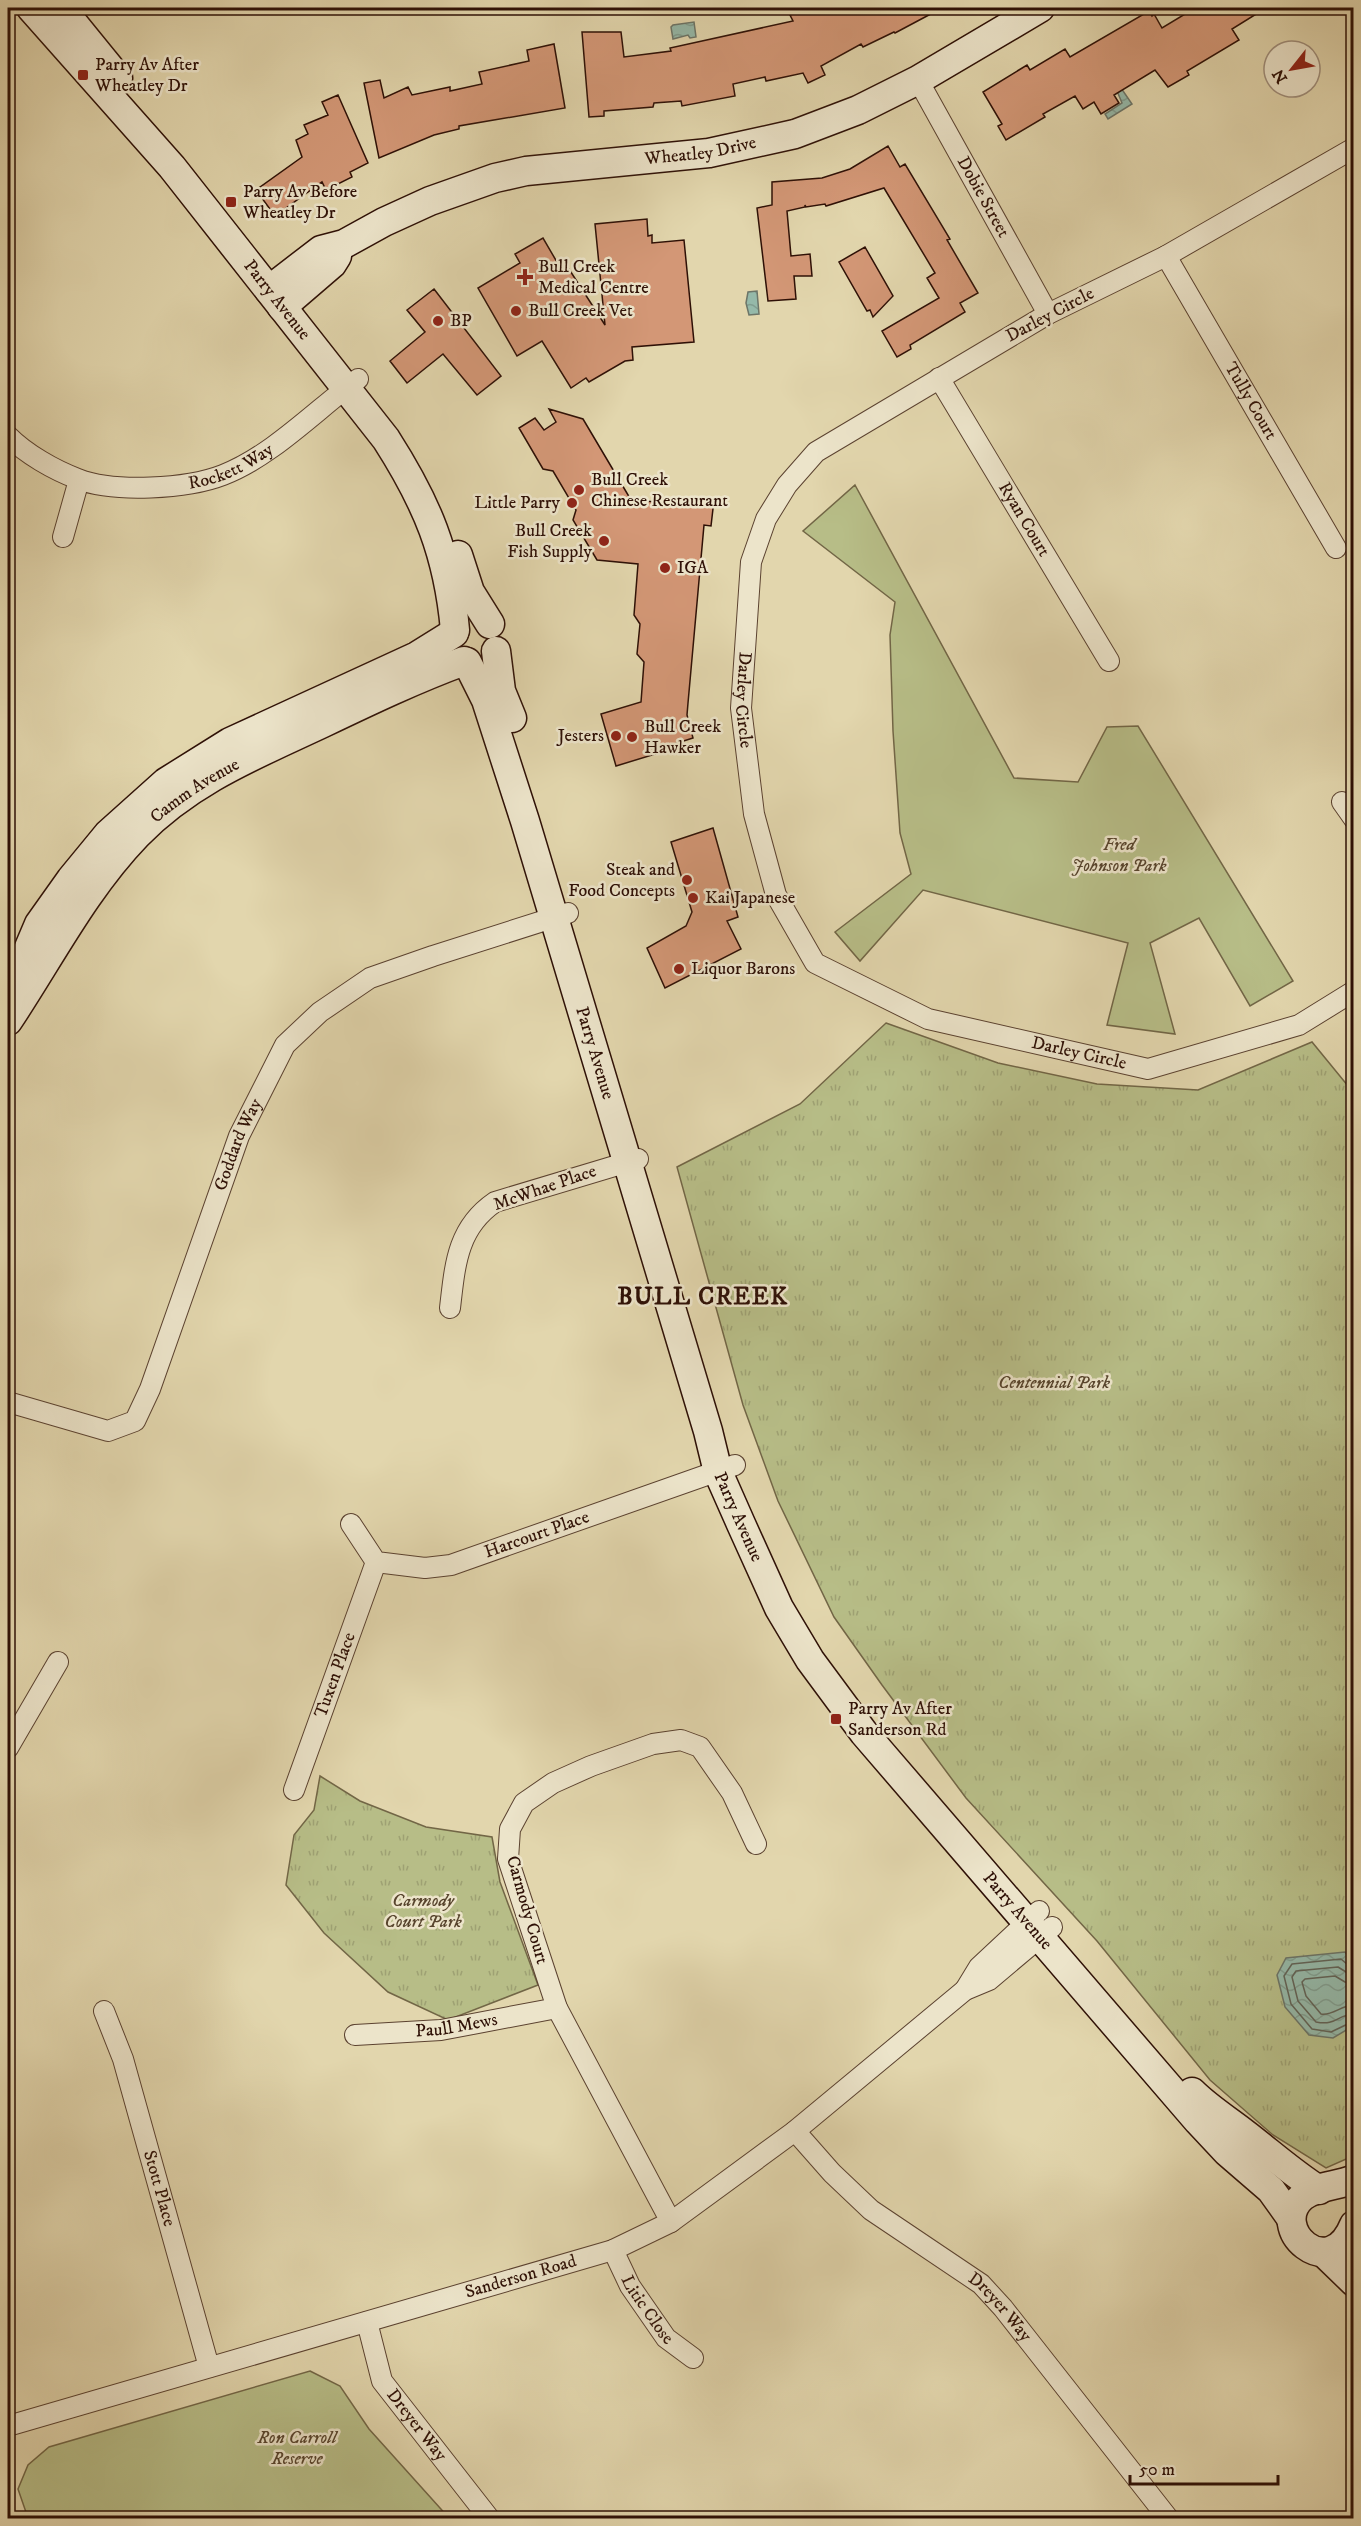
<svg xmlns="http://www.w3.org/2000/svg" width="1361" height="2526" viewBox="0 0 1361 2526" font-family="'IM FELL DW Pica',serif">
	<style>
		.grass { fill: #b7bd87; stroke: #726646; stroke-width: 1.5 }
		.park { fill: url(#park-tufts); stroke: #726646; stroke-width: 1.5 }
		.water { fill: url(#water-waves); stroke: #6c7568; stroke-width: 1.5 }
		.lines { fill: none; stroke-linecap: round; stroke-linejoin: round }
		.shore { stroke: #626458; stroke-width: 1.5 }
		.building { fill: #d39776; stroke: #2e1006; stroke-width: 1.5 }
		.street-casing { stroke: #5b4230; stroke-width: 22 }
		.secondary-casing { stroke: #2e1006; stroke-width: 31 }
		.street { stroke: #ece4ca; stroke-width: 20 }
		.secondary { stroke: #ece4ca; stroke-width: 28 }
		.poi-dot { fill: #8f2418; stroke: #ece4ca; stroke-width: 2 }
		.labels { text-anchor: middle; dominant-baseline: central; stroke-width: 5; stroke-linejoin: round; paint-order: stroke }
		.poi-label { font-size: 18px; fill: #2e1006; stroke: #ece4ca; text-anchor: start }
		.street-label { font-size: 18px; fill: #2e1006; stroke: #ece4ca }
		.park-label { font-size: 18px; font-style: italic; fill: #57442d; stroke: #ece4ca }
		.district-label { font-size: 24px; font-weight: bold; letter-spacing: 1.5px; fill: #2e1006; stroke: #ece4ca }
	</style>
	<defs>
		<pattern id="park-tufts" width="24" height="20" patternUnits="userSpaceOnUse" patternTransform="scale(1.5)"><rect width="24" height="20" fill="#b7bd87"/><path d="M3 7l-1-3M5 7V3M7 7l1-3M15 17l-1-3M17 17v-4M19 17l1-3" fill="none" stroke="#9ea173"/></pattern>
		<pattern id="water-waves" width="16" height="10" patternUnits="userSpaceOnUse" patternTransform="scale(1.5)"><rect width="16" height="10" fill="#95b9a9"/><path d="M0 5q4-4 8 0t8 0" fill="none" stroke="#819e90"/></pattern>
	</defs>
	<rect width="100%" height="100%" fill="#e2d6ad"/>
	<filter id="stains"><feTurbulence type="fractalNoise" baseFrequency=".00333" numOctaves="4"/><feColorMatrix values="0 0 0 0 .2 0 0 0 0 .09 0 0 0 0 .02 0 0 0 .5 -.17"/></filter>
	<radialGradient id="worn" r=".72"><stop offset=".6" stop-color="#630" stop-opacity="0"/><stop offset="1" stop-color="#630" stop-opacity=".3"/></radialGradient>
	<!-- grass -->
	<path class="grass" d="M855 485 1014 778 1078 782 1107 727 1138 726 1293 981 1250 1006 1199 918 1150 943 1175 1034 1107 1025 1128 943 923 890 860 961 835 932 911 874 900 833 893 731 890 635 895 602 803 531Z
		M310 2371 340 2386 369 2429 449 2518H28L18 2489 28 2465 49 2447Z"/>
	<!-- park -->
	<path class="park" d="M886 1023 998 1063 1097 1084 1198 1090 1312 1042 1353 1092V2156L1326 2168 1273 2135 1210 2080 1097 1941 966 1798 882 1685 834 1617 778 1501 743 1405 677 1167 800 1104Z
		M320 1776 360 1801 426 1827 492 1837 500 1882 538 1985 448 2020 388 1992 324 1933 286 1885 294 1835 314 1810Z"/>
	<!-- water -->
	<path class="water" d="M694 22 696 37 690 38 688 35 673 39 671 27 673 25Z
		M1121 88 1132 104 1108 119 1105 114 1122 103 1117 91Z
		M757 291 759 314 749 315 746 303 748 292Z
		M1345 1952 1353 1963V2026L1333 2038 1309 2035 1285 2007 1277 1975 1286 1958Z"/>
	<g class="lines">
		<!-- shore -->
		<path class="shore" d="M1354 1966 1348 1965 1341 1959 1292 1964 1284 1976 1291 2004 1312 2029 1331 2032 1354 2021
			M1354 1974 1346 1972 1338 1967 1296 1971 1292 1977 1298 2001 1316 2022C1337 2026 1336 2015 1354 2014
			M1354 1983 1345 1982 1335 1976 1305 1979 1302 1982 1306 1996 1321 2014C1333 2016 1341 2005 1354 2005"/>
	</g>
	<!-- building -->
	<path class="building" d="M806 8H942L895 33 894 32 863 47 861 44 821 66 825 75 808 83 803 73 766 81 765 77 733 84 735 96 682 106 681 101 654 103 653 107 604 111V116L589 117 582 32H621L624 57 671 51 670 48 793 21 790 15Z
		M1195 8H1266L1232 29 1239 40 1187 71 1189 75 1168 87 1155 70 1114 95 1119 103 1101 114 1094 102 1083 109 1075 96 1043 114 1045 117 1006 140 998 126 1002 124 983 92 1027 65 1030 70 1065 49 1070 57 1149 11 1152 16 1154 14 1162 28Z
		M554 44 565 108 459 126V129L434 135 379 158 364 83 380 80 384 98 408 87 412 95 450 87V91L482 84 479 72 529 61 527 50Z
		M338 95 368 163 350 172 352 177 326 190 322 182 275 216 256 190 302 157 296 140 308 134 304 125 328 115 322 102Z
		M888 146 900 167 905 164 950 239 947 240 978 293 960 303 965 312 910 345 911 349 897 357 882 331 939 298 927 278 935 273 884 188 826 206 825 204 806 207 805 205V207L787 211 791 256 810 254 812 276H794L796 299 768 301 757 208 772 205V182L822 178 850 169Z
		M647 219 648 236 652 235V243L684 240 694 342 632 347 633 360 625 361 589 382 586 378 571 388 542 341 517 356 478 288 520 263 515 254 543 238 561 269 567 266 605 325 595 224Z
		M865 247 893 296 873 317 870 310 867 311 839 262Z
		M434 289 501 376 477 395 443 354 407 383 390 361 425 332 407 310Z
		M549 409 583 419 631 500 695 505 696 499 714 500 711 526 704 525 688 703 687 715 693 738 674 744 675 748 616 766 601 714 641 702 644 662 637 654 640 624 634 615 638 564 597 560 573 520 576 510 553 471 543 469 519 428 535 418 544 430 556 422Z
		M713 828 738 917 727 921 741 949 665 988 647 948 686 926 692 912 671 842Z"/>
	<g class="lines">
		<!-- street casing -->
		<g class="street-casing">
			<g id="street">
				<path id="s1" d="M918 80 1048 314"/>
				<path id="s2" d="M1354 148 1166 256 1048 314 816 452 787 485 766 519 751 562 741 708 754 814 776 895 815 963 928 1019 1148 1069 1299 1025 1354 991"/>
				<path id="s3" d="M1166 256 1336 548"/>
				<path id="s4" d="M939 378 1109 661"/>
				<path id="s5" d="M8 436C26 454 54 470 78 479 114 493 187 489 223 475 272 456 316 410 358 379"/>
				<path d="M63 537 79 480"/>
				<path d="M1342 802 1354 819"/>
				<path d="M450 1308C455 1265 457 1228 495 1202L638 1159"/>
				<path id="s6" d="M8 1402 108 1431 135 1421 150 1389 239 1136 285 1045 320 1012 370 978 433 956 568 913"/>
				<path id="s7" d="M351 1524 376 1562 425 1568 451 1565 735 1465"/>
				<path d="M8 1748 58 1662"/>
				<path id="s8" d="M294 1790 376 1562"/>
				<path d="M965 1990 979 1967 1039 1911"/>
				<path id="s9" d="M104 2011 123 2059 209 2367"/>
				<path id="s10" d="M355 2035 441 2030 557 2008"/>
				<path id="s11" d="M795 2131 832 2173 871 2210 981 2284 1003 2308 1168 2518"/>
				<path d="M671 2222 557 2008 508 1859 510 1829 524 1803 553 1783 591 1766 653 1744 681 1740 700 1747 732 1793 756 1844"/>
				<path id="s12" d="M613 2250 630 2286 666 2338 693 2358"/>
				<path id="s13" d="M367 2322 382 2381 489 2518"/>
				<path id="s14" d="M8 2426 613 2250 671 2222 795 2131 965 1990 989 1980 1052 1927"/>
			</g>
		</g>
		<!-- secondary casing -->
		<g class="secondary-casing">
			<g id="secondary">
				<path id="s15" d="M31 8 172 167 386 439C427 503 448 553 455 630"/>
				<path d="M61 8 118 78"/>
				<path id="s16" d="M269 290 321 250 344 244 384 222 430 201 495 178 526 171 709 153 795 134 858 110 918 80 1040 8"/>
				<path d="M282 307 332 264 337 256"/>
				<path d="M458 555 470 592 490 624"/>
				<path d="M496 651 501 691 512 718"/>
				<path id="s17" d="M467 662 486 700 525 821 708 1431 718 1472 741 1524 779 1608 810 1660 864 1733 1198 2121 1227 2152 1271 2190 1291 2218"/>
				<path d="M8 986 22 964 39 924 71 879 108 834 166 782 230 742 417 656 454 633"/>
				<path id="s18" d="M8 1021C50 958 84 890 137 835 191 780 255 755 323 723 369 701 415 679 464 661"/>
				<path d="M1192 2092C1208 2108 1226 2119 1244 2133 1269 2152 1292 2173 1319 2190"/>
				<path d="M1354 2179C1338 2186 1315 2186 1302 2197 1267 2228 1329 2286 1354 2225"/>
				<path d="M1323 2252 1354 2282"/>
			</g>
		</g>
		<!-- street -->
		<use href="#street" class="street"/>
		<!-- secondary -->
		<use href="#secondary" class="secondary"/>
	</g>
	<!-- markers -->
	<g class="poi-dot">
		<rect x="77" y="69" width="12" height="12" rx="3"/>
		<rect x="225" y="196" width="12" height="12" rx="3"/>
		<path d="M522 268h6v6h6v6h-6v6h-6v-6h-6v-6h6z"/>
		<circle cx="516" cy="311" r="6"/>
		<circle cx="438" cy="321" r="6"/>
		<circle cx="579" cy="490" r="6"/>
		<circle cx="572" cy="503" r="6"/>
		<circle cx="604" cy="541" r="6"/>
		<circle cx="665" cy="568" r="6"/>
		<circle cx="616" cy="736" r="6"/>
		<circle cx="632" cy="737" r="6"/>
		<circle cx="687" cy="880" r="6"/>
		<circle cx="693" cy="898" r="6"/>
		<circle cx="679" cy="969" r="6"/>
		<rect x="830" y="1713" width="12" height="12" rx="3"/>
	</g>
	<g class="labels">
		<!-- poi labels -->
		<g class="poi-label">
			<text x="95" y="65">Parry Av After<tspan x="95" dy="21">Wheatley Dr</tspan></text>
			<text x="243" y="192">Parry Av Before<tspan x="243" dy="21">Wheatley Dr</tspan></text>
			<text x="538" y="267">Bull Creek<tspan x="538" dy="21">Medical Centre</tspan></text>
			<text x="528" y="311">Bull Creek Vet</text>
			<text x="450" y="321">BP</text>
			<text x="591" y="480">Bull Creek<tspan x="591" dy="21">Chinese Restaurant</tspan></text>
			<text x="560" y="503" text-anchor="end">Little Parry</text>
			<text x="592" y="531" text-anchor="end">Bull Creek<tspan x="592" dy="21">Fish Supply</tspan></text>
			<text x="677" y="568">IGA</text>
			<text x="644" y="727">Bull Creek<tspan x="644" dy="21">Hawker</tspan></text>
			<text x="604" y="736" text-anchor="end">Jesters</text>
			<text x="675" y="870" text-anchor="end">Steak and<tspan x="675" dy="21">Food Concepts</tspan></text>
			<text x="705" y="898">Kai Japanese</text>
			<text x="691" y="969">Liquor Barons</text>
			<text x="848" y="1709">Parry Av After<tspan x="848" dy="21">Sanderson Rd</tspan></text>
		</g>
		<!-- street labels -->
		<g class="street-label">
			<text stroke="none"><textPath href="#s16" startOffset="462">Wheatley Drive</textPath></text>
			<text stroke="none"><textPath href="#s1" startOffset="134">Dobie Street</textPath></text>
			<text stroke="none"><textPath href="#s15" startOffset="382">Parry Avenue</textPath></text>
			<text transform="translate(1050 315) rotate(-28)">Darley Circle</text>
			<text stroke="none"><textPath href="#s3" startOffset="168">Tully Court</textPath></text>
			<text stroke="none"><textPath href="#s5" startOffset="240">Rockett Way</textPath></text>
			<text stroke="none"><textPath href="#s4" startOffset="165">Ryan Court</textPath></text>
			<text stroke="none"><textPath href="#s2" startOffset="886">Darley Circle</textPath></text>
			<text stroke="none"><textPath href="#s18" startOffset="300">Camm Avenue</textPath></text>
			<text stroke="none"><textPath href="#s17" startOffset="412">Parry Avenue</textPath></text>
			<text stroke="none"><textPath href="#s2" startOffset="1444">Darley Circle</textPath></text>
			<text stroke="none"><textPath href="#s6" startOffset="428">Goddard Way</textPath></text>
			<text transform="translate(545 1188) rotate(-19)">McWhae Place</text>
			<text stroke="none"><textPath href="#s17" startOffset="898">Parry Avenue</textPath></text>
			<text stroke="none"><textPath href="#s7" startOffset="212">Harcourt Place</textPath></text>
			<text stroke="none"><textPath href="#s8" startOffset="122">Tuxen Place</textPath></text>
			<text transform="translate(527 1910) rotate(74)">Carmody Court</text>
			<text stroke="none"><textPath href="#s17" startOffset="1384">Parry Avenue</textPath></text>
			<text stroke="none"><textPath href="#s10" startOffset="102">Paull Mews</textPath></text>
			<text stroke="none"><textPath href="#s9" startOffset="186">Stott Place</textPath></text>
			<text stroke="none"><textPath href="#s14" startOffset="534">Sanderson Road</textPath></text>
			<text stroke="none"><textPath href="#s12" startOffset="69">Litic Close</textPath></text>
			<text stroke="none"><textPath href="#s11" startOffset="272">Dreyer Way</textPath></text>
			<text stroke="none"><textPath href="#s13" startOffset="117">Dreyer Way</textPath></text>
		</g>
		<!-- park labels -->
		<g class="park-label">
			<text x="1119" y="845">Fred<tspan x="1119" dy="21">Johnson Park</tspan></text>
			<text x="1054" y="1383">Centennial Park</text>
			<text x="423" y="1901">Carmody<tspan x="423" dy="21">Court Park</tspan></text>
			<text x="297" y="2438">Ron Carroll<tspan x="297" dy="21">Reserve</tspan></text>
		</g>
		<!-- district labels -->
		<g class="district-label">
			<text x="703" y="1297">BULL CREEK</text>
		</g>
	</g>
	<!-- margin -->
	<rect width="1361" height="2526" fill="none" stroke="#e2d6ad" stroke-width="30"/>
	<rect x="9" y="9" width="1343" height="2508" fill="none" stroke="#2e1006" stroke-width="3"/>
	<rect x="15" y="15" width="1331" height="2496" fill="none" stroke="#2e1006" stroke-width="1.5"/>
	<!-- north arrow -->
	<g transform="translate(1292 69) rotate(239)"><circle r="28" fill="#ece4ca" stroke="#a08f7c" stroke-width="1.5"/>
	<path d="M0-4.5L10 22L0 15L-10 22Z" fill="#8f2418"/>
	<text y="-9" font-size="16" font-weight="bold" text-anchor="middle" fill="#2e1006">N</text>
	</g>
	<!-- scale -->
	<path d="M1130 2475v9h148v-9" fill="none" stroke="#2e1006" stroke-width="3"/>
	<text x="1139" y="2475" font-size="18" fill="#2e1006" stroke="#ece4ca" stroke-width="4.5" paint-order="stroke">50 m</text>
	<rect width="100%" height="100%" filter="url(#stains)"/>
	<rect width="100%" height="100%" fill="url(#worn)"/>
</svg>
